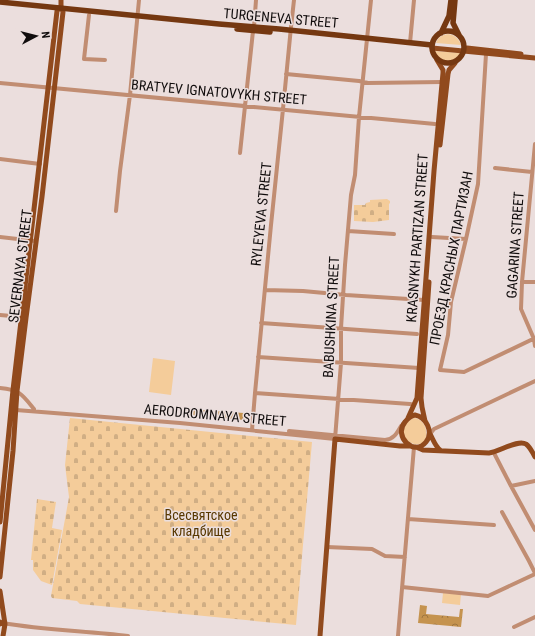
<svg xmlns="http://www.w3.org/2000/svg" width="535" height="636" font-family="'Roboto Condensed',sans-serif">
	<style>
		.green { fill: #f4cc9a }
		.forest { fill: url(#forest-crowns) }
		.cemetery { fill: url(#cemetery-stones) }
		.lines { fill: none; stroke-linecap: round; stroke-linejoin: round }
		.minor { stroke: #c18d72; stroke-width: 4 }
		.major { stroke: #914a1d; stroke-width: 5 }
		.highway { stroke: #753811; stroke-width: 5.5 }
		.labels { text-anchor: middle; stroke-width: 3; stroke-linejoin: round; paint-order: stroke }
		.street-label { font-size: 14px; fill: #110d0d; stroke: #ebdedd }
		.park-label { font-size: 14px; fill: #593800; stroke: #ebdedd }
	</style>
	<defs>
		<pattern id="forest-crowns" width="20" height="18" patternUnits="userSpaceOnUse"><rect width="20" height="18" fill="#c5934f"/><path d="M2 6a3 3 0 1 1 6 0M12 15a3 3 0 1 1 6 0" fill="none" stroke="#9f7640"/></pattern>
		<pattern id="cemetery-stones" width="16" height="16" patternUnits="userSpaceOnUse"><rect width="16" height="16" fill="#f4cc9a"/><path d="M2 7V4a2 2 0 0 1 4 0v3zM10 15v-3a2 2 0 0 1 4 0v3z" fill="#d0ae84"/></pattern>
	</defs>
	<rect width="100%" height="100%" fill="#ebdedd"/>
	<path class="green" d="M 448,34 C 455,35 459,39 461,45 L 436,43 C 438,37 442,35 448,34 Z
		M 435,51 L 460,53 C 454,64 440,63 435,51 Z
		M 153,358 L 175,361 L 171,395 L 149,392 Z
		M 414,418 C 429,419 432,447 414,444 C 411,443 408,441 406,439 C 401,430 405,422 414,418 Z
		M 443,593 L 461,594 L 460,605 L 442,603 Z"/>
	<path class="forest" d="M 184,408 L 212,411 L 211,417 L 184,414 Z
		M 214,411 L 244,413 L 244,420 L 214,417 Z
		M 420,605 L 427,606 L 426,614 L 459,617 L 460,609 L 463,609 L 461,627 L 418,623 Z"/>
	<path class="cemetery" d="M 387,199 L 390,201 L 390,203 L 389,204 L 389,220 L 373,222 L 354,221 L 354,205 L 365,205 L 366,203 L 370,202 L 370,200 Z
		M 70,418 L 312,442 L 296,625 L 80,604 L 77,601 L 52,598 L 51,596 L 69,497 L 65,465 Z
		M 37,499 L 56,502 L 52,528 L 62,530 L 52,585 L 41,581 L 33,570 L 33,560 L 31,560 Z"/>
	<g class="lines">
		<path class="minor" d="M 89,15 L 84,59 L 105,60
			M 254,27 L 256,0
			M 410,43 L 414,0
			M 486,54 L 478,184 L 466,239 L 451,302 L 448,335 L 440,370 L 464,372 L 535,338
			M 286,74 L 359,81 L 368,83 L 442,82
			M 0,83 L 435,124
			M 535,144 L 522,282 L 521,309 L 534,339 L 535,346
			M 240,153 L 253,31
			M 0,159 L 40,164
			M 495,168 L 532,172
			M 116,211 L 120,171 L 130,95 L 139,0
			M 348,231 L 394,234
			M 0,237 L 35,241
			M 432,237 L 466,239
			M 522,282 L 535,282
			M 265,290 L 303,291 L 346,295 L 424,300
			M 0,315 L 23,317
			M 261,323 L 417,334
			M 258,357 L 419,368
			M 0,388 C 20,390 22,394 34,409
			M 255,393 L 410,404 L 414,405
			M 16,410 L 180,423 L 335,439 L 341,363 L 341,328 L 345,265 L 351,195 L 355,175 L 359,117 L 371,0
			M 252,430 L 255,393 L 271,225 L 283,109 L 291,27 L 294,0
			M 289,431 L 385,440 C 394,439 397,433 401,426
			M 430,434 L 434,429 L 535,381
			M 494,453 L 511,486 L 535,530
			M 511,486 L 535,481
			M 502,512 L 529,561 L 535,573
			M 408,519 L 494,525
			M 327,547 L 372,549 L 385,556 L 405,557
			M 402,587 L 488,596 L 535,574
			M 2,623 C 44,630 86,631 128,636
			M 514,627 L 535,617
			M 398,636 L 414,447"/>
		<path class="major" d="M 432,48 L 535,58
			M 467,48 L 521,54
			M 440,145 L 448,74 L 449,70 L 455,63
			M 415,415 C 426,417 434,432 426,442 C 414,457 393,436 405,422 C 408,418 410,416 415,415 Z
			M 408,418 L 417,398 L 434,171 L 443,73 L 443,70 L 437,60
			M 425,421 L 422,407 L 421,398 L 429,282
			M 430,434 C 433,439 435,446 440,450
			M 416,447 L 423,450 L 489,453 C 499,452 518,439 526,444 C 530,447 533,453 535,457
			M 0,522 L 13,390 L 57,11 L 61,6
			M 0,577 L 13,451 L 17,391 L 26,318 L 42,197 L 63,12 L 61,6 L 61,0
			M 0,591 L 5,624 L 3,636
			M 0,622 L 0,624
			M 320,636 L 335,439 L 400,446 L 411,446"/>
		<path class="highway" d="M 455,0 L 453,23 L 459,35
			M 0,2 L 219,24 L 279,29 L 432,45
			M 237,29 L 270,32
			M432 47a16 16 0 1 1 32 0a16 16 0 1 1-32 0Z
			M 441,33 L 449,16 L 451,0"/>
	</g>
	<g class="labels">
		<g class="street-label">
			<text transform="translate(281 18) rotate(5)" y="5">TURGENEVA STREET</text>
			<text transform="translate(219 92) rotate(5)" y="5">BRATYEV IGNATOVYKH STREET</text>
			<text transform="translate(261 214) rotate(-84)" y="5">RYLEYEVA STREET</text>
			<text transform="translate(417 238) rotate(-86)" y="5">KRASNYKH PARTIZAN STREET</text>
			<text transform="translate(515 245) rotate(-86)" y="5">GAGARINA STREET</text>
			<text transform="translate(451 258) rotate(-79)" y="5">ПРОЕЗД КРАСНЫХ ПАРТИЗАН</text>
			<text transform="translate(20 266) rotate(-83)" y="5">SEVERNAYA STREET</text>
			<text transform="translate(331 317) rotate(-87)" y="5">BABUSHKINA STREET</text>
			<text transform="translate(215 415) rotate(5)" y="5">AERODROMNAYA STREET</text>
		</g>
		<g class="park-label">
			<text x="201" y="520">Всесвятское<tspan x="201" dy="16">кладбище</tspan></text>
		</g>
	</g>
	<g transform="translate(36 36) rotate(83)" stroke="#ebdedd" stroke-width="3" paint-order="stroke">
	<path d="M0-3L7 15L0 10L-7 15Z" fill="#110d0d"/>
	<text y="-6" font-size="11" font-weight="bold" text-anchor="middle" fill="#110d0d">N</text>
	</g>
</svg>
